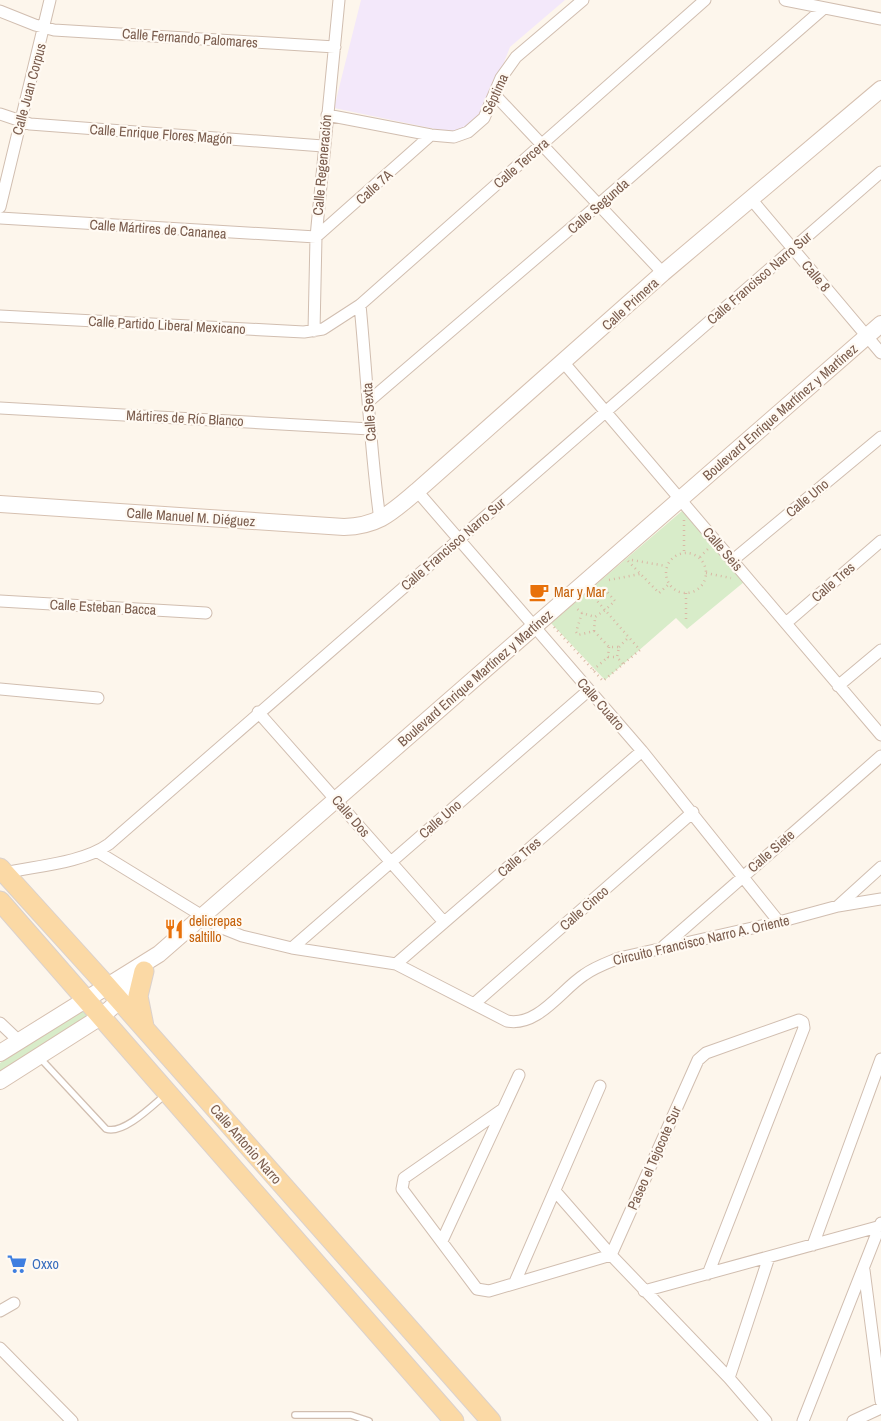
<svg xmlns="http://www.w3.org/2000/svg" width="881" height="1421" font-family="'Archivo Narrow',sans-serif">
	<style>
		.education { fill: #f3e8fa }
		.green { fill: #d8ecc9 }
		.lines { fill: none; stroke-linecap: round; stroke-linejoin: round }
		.lane-casing { stroke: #d1beb0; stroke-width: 8 }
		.street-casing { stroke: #d1beb0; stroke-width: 13 }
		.secondary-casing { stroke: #d6c0b0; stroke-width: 18 }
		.primary-casing { stroke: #dad1cd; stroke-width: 21 }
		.path { stroke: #d9b8a5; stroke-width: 2.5; stroke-dasharray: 1 4; stroke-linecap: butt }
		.lane { stroke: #fff; stroke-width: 5.5 }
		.street { stroke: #fff; stroke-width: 11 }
		.secondary { stroke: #fff; stroke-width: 16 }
		.primary { stroke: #fbd9a5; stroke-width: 19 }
		.labels { text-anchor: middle; stroke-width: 4.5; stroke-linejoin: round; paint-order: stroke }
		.street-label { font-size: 14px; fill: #7a5c4d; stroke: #fffaf3 }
		.food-label { font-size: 14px; fill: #c56008; stroke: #fffaf3; text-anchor: start }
		.shop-label { font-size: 14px; fill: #366cbe; stroke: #fffaf3; text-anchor: start }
	</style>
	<rect width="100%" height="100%" fill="#fdf6ec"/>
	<path class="education" d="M 361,0 L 565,0 L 510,47 L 485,111 L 459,134 L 334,108 Z"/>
	<path class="green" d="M 682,511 L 744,582 L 687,629 L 676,618 L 605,680 L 551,623 Z
		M 85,1009 L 87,1019 L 0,1074 L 0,1063 Z"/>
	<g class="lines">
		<defs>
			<path id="lane" d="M 40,1058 L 106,1129 C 123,1135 152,1106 165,1095
				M 295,1415 L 351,1415 L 369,1421"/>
			<path id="street" d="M 785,0 L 881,19
				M 0,11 L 35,25 L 54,30 L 335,47
				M 495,95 L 663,273
				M 0,114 L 30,124 L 323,146
				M 327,115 L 431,135 L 454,137 L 468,132 L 484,118 L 501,78 L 516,57 L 583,0
				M 751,199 L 881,353
				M 0,207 L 50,0
				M 0,218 L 316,237 L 431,135
				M 360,305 C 367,377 370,448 380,520
				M 0,316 L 304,332 L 323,329 L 360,305 L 705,0
				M 314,331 L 316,237 L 339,0
				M 564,363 L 881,735
				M 369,401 L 598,205 L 824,8
				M 0,408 L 370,429
				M 417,491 L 642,751 L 779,922
				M 733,560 L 881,437
				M 0,601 L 206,613
				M 786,623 L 881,541
				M 838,686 L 881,650
				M 0,689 L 98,698
				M 258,712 L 443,921
				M 98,852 L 222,928 L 242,936 L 292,948 L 396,964 L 507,1021 C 538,1027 561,990 584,975 C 595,967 607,963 619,958 L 779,922 L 838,906 L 881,899
				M 4,873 C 36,866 83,863 109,844 L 881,172
				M 838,906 L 881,867
				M 664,946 L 881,756
				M 292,948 L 589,690
				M 396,964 L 642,751
				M 475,1003 L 693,812
				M 0,1023 L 19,1041
				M 503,1109 L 404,1178 L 402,1189 L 477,1289 L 489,1291 L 611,1255 L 698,1060 L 706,1053 L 799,1020 L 803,1022 L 804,1028 L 708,1274
				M 555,1191 L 611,1255 L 729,1378 L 766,1421
				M 442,1241 L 519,1075
				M 813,1245 L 881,1059
				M 864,1270 L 881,1401
				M 515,1282 L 600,1086
				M 644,1291 L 881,1226
				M 0,1311 L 14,1303
				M 0,1348 L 72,1421
				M 729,1378 L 769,1257
				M 803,1421 L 881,1223
				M 853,1421 L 881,1408"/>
			<path id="secondary" d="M 0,504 L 344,527 C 379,526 392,512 417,491 L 663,273 L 881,89
				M 0,1053 L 159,954 L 881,324
				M 0,1081 L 102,1016 L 120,1000 L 144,971"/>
			<path id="primary" d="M 0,868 L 106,985 L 491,1421
				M 0,901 L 454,1421
				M 144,971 L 138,996 L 144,1026"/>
		</defs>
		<use href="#lane" class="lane-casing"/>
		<use href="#street" class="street-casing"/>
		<use href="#secondary" class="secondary-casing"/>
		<use href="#primary" class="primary-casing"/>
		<path class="path" d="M 684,520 L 684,552
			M666 573a20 20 0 1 1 40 0a20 20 0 1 1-40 0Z
			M 700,557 L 708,549
			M 632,560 L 666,566
			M 628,561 L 659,593 L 669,584
			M 706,573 L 731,578
			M 609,580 L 640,574
			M 686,593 L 686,623
			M 591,594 L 605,610 L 615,601 L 602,586
			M 582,613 L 576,632 L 578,635 L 594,631 L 595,618
			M 554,627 L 603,681 L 640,650 L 605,610 L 595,617 L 582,613 L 576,608
			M 594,631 L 609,647 L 619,647 L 617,657 L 623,664
			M 609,647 L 608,657 L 616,657
			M 619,647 L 629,637
			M 593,670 L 608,657"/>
		<use href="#lane" class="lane"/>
		<use href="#street" class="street"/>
		<use href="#secondary" class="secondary"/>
		<use href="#primary" class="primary"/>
	</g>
	<defs>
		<symbol id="cafe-bare" viewBox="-9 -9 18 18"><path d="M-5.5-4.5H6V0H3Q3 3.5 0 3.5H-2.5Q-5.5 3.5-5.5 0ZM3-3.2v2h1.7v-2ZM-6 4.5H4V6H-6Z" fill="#e8710a" stroke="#fffaf3" stroke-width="2.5" paint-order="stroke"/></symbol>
		<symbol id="restaurant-bare" viewBox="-9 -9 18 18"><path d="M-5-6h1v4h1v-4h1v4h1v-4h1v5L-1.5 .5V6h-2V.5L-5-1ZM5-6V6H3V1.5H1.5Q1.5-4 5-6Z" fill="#e8710a" stroke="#fffaf3" stroke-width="2.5" paint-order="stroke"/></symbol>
		<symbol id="supermarket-bare" viewBox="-9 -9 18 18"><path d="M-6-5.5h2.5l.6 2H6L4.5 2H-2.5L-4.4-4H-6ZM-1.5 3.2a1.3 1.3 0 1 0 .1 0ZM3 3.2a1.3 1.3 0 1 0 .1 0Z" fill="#3f7fe0" stroke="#fffaf3" stroke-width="2.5" paint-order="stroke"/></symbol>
	</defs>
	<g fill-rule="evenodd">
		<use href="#cafe-bare" x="525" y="578" width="28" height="28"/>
		<use href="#restaurant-bare" x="160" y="915" width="28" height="28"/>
		<use href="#supermarket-bare" x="3" y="1250" width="28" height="28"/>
	</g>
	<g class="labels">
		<g class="street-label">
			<text transform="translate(190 38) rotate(4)" y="5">Calle Fernando Palomares</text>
			<text transform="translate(29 89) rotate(-75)" y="5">Calle Juan Corpus</text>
			<text transform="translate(495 94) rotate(-65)" y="5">Séptima</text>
			<text transform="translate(161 134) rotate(4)" y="5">Calle Enrique Flores Magón</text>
			<text transform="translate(521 163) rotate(-41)" y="5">Calle Tercera</text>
			<text transform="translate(322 165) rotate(-85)" y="5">Calle Regeneración</text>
			<text transform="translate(374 187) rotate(-42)" y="5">Calle 7A</text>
			<text transform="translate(598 206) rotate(-41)" y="5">Calle Segunda</text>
			<text transform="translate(158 229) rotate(4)" y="5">Calle Mártires de Cananea</text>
			<text transform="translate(816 276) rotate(50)" y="5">Calle 8</text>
			<text transform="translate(759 278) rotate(-41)" y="5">Calle Francisco Narro Sur</text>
			<text transform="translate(630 304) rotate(-42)" y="5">Calle Primera</text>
			<text transform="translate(167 325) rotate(3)" y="5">Calle Partido Liberal Mexicano</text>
			<text transform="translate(369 412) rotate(-94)" y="5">Calle Sexta</text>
			<text transform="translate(780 412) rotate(-41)" y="5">Boulevard Enrique Martínez y Martínez</text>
			<text transform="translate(185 418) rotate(3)" y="5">Mártires de Río Blanco</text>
			<text transform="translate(807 498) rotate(-40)" y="5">Calle Uno</text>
			<text transform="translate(191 517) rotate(4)" y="5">Calle Manuel M. Diéguez</text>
			<text transform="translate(453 544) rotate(-41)" y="5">Calle Francisco Narro Sur</text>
			<text transform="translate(723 549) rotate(49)" y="5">Calle Seis</text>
			<text transform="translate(833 582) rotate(-41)" y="5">Calle Tres</text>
			<text transform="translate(103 607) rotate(3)" y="5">Calle Esteban Bacca</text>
			<text transform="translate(475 678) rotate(-41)" y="5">Boulevard Enrique Martínez y Martínez</text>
			<text transform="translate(601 704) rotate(49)" y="5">Calle Cuatro</text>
			<text transform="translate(351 816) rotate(49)" y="5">Calle Dos</text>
			<text transform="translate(440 819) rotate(-41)" y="5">Calle Uno</text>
			<text transform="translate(771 851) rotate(-41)" y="5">Calle Siete</text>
			<text transform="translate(519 857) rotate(-41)" y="5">Calle Tres</text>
			<text transform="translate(584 908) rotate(-41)" y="5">Calle Cinco</text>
			<text transform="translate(701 940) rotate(-13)" y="5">Circuito Francisco Narro A. Oriente</text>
			<text transform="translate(246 1144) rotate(49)" y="5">Calle Antonio Narro</text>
			<text transform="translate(654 1158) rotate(-66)" y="5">Paseo el Tejocote Sur</text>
		</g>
		<g class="food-label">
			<text x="554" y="597">Mar y Mar</text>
			<text x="189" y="926">delicrepas<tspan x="189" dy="16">saltillo</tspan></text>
		</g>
		<g class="shop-label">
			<text x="32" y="1269">Oxxo</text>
		</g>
	</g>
</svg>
